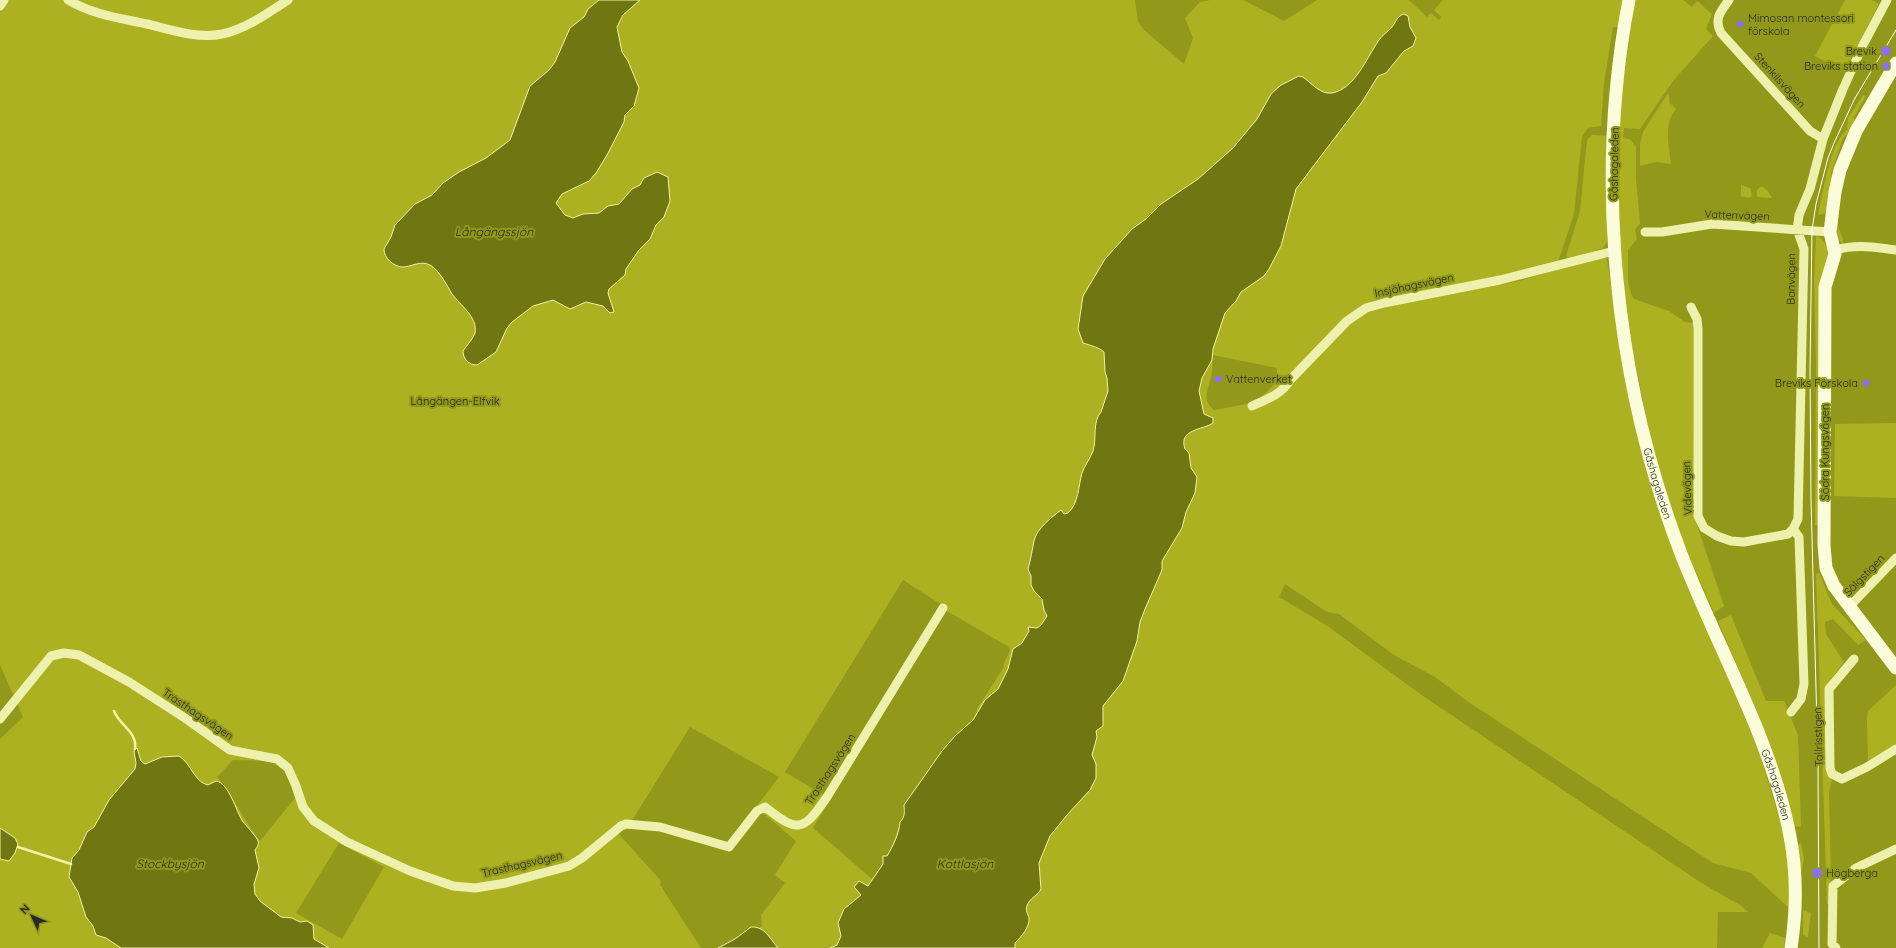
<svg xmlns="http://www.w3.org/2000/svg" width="1896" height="948" font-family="Quicksand,sans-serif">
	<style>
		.green { fill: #acb122; fill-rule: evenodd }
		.water { fill: #707611; stroke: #f1f3a1 }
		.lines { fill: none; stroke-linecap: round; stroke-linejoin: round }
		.stream { stroke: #f1f3a1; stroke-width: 2.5 }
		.street { stroke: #eef1ae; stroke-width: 9 }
		.secondary { stroke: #fafcdc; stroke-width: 13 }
		.tram { stroke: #fff; stroke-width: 1 }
		.poi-dot { fill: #8b6eff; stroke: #92981a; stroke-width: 1.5 }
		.labels { text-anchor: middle; stroke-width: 4; stroke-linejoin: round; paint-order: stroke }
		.poi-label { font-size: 11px; fill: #292929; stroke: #92981a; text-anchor: start }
		.street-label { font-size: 11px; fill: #292929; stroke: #92981a }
		.park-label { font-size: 11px; fill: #282825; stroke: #92981a }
		.water-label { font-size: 12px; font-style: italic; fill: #282822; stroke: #92981a }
	</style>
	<rect width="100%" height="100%" fill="#92981a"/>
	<path class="green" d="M 8,0 L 1135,0 L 1138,22 L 1144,30 L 1184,64 L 1193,38 L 1185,18 L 1200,2 L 1210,0 L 1243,0 L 1284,21 L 1317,0 L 1409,0 L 1427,17 L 1431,13 L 1439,20 L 1441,17 L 1434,10 L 1443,0 L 1624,0 L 1619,27 L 1613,27 L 1604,83 L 1601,126 L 1588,128 L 1582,136 L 1574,214 L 1557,265 L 1376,309 L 1519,281 L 1599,257 L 1605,258 L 1607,260 L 1628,396 L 1657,502 L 1687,587 L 1738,700 L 1760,755 L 1785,837 L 1789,864 L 1790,909 L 1751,873 L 1713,863 L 1467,701 L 1435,677 L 1394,655 L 1339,614 L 1327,612 L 1285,584 L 1279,597 L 1326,625 L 1423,696 L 1703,884 L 1740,905 L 1748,912 L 1718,912 L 1717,948 L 734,948 L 762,926 L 761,915 L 785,883 L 775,875 L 796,841 L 756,807 L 779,777 L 690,727 L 633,819 L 618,833 L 661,881 L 660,885 L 701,948 L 0,948 L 0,739 L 23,717 L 0,665 L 0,10 ZM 1213,355 L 1277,368 L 1277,381 C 1256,406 1245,404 1214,410 C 1200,399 1210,387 1212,372 C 1213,366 1212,361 1213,355 ZM 903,580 L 942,605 L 945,610 L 1009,647 L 1010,651 L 1004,663 L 1004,667 L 978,707 L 973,720 L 955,736 L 942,751 L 904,806 L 906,809 C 904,812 905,816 903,818 C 897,830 894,844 887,856 L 883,856 L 883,864 L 872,879 L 813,828 L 830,799 L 785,772 ZM 233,760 L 276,761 L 287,771 L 295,798 L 260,841 C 243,819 234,798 217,777 ZM 339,843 L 384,867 L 342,939 L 296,913 Z
		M 1635,0 L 1683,0 L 1692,7 L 1697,1 L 1712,14 L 1706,29 L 1713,36 L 1673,81 L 1640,129 L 1624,128 L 1623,137 L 1631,140 L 1636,147 L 1636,179 L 1640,223 L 1635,230 L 1637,239 L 1628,250 L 1628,281 L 1631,294 L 1634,299 L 1669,311 L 1685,322 L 1693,323 L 1694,516 L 1724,606 L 1714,613 L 1681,538 L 1655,461 L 1627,322 L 1617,207 L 1619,138 L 1622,91 Z
		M 1845,0 L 1872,0 L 1879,4 L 1844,72 L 1815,56 Z
		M 1668,93 L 1670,103 L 1676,109 C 1663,123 1669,147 1671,164 L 1656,162 L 1640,166 L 1640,144 L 1643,132 Z
		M 1863,95 L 1866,96 L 1854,117 L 1854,124 L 1849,133 L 1843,138 L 1831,173 L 1833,180 L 1828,213 L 1818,215 C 1822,196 1831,140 1847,130 L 1848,118 Z
		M 1592,135 L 1609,136 L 1607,242 L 1603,248 L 1569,260 L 1566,256 L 1580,211 L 1587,140 Z
		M 1741,185 L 1750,188 L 1752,196 L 1749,198 L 1741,196 Z
		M 1761,186 L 1767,190 L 1772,198 L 1757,197 L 1757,190 Z
		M 1836,220 L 1843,240 L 1843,244 L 1839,240 Z
		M 1816,236 C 1826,239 1828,249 1829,259 L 1820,525 L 1815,525 L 1816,363 L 1814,280 Z
		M 1896,423 L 1896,498 L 1834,496 L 1835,424 Z
		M 1819,573 L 1832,604 L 1866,640 L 1858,645 L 1833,619 L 1825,622 L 1826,634 L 1844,662 L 1826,686 L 1829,776 L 1832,780 L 1829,793 L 1831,874 L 1830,904 L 1827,904 L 1816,574 Z
		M 1731,615 L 1766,701 L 1784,701 L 1798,735 L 1801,827 L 1793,826 L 1772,750 L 1753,702 L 1718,621 Z
		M 1896,685 L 1896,745 L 1868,761 L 1867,719 L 1868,711 Z
		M 1801,843 L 1804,858 L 1801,875 L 1797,845 Z
		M 1803,910 L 1811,913 L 1808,937 L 1803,935 Z
		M 1770,933 L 1785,938 L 1784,948 L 1762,948 Z"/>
	<path class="water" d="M 599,0 L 640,0 L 623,15 L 617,27 L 622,52 L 628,61 L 639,88 L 634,106 L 625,115 L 624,122 L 607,155 L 596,173 L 589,181 L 562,194 L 556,203 L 565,215 L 573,218 L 583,214 L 599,213 L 608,206 L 619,204 L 632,189 L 640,185 L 644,178 L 657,172 L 668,177 L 670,201 L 664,217 L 656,225 L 650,239 L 639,250 L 626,269 L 625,275 L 609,289 L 608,293 L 614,312 L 610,313 L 603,306 L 586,302 L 570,309 L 553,300 L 533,306 L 512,322 L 507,328 L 496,352 L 477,365 C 469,365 463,359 463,351 C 467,345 473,339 475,333 C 478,317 460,305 452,294 C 446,284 440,271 430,265 C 420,260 412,267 402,267 C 393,266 384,258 384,249 L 391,237 L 395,225 L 415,204 L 432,195 L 443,183 L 459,172 L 486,158 L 510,140 L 530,86 L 549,70 L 555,62 L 570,28 L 584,17 L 588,9 Z
		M 1404,14 L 1408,16 L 1410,27 L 1416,38 L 1413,46 L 1404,51 L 1386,73 L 1378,76 L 1362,102 L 1296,189 L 1281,246 L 1269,269 L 1264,276 L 1241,292 L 1236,301 L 1225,313 L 1213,349 L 1212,360 L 1202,378 L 1199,391 L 1204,414 L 1213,418 L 1213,423 C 1203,430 1178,429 1185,449 L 1189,453 L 1191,468 L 1197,477 L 1195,493 L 1186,512 L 1182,528 L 1162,561 L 1162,570 L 1145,609 L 1140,622 L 1137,641 L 1123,681 L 1103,706 L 1103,726 L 1096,731 L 1097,737 L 1092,755 L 1096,764 L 1096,778 L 1090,790 L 1067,815 L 1050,836 L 1039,863 L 1041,889 C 1038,896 1029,898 1027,906 C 1025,910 1028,914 1029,918 C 1030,927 1021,937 1015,943 L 1015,948 L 830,948 L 837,945 L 841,936 L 838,923 L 844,909 L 861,895 L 854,887 L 859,881 L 868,886 L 883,864 L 883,856 L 887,856 C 893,846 899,834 900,822 C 906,816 904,811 904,805 L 942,751 L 955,736 L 973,720 L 985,700 L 998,689 L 1008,669 L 1013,649 L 1022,643 L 1029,631 L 1028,627 L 1037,628 L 1041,625 L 1047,616 L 1044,610 L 1042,599 L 1034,591 L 1031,585 L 1031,576 L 1028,569 C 1031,559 1032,550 1034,541 C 1037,528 1051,518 1061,510 L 1064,514 L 1068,513 C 1079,503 1078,487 1082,473 C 1085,465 1090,459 1093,451 C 1097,439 1092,422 1101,412 L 1108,391 L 1107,378 L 1105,372 L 1104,352 C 1100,348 1090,345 1083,343 L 1078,329 L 1083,296 L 1105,259 L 1132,229 L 1146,219 L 1161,204 L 1198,179 L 1233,148 L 1257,119 L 1271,94 L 1281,85 L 1299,76 L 1303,77 C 1311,83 1321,95 1332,93 C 1355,89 1367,57 1379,40 C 1382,35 1388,32 1392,27 C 1396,22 1397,16 1404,14 Z
		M 137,748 L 141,761 L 145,764 L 162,757 L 179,756 C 191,763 194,782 208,785 L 216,781 C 229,783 236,811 243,822 C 246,825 258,839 258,841 C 259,845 257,847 255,850 L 259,868 L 254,884 L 255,894 L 260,901 L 281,917 L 292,918 L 300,922 L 307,921 L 313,925 L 314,939 L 329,948 L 121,948 L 106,938 L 96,935 L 93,926 L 86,917 L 78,892 L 69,877 L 72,858 L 79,850 L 87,832 L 94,827 L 109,800 L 135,769 L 136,763 L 134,751 Z
		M 0,828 L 15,838 L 18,844 L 15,853 L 9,861 L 0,859 Z
		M 751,927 C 765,926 770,939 778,948 L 718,948 L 735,939 Z"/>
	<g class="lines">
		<path class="stream" d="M 114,711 C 119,725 138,732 135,749
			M 18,847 L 71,864"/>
		<path class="street" d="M 68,0 C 93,15 120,18 147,24 C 172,30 197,39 222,34 C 246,29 268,13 288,0
			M 1729,0 C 1720,12 1714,19 1721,33 L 1810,131 L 1823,139
			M 0,6 L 4,0
			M 1645,232 L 1662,232 L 1712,224 L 1830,232
			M 1834,250 C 1859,244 1871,247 1896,250
			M 1691,307 L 1697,319 L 1698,329 L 1698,516 L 1704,528 L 1717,536 L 1731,541 L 1744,542 L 1788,534 L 1793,529 L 1798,519 L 1804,249 L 1797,229 L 1798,223 L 1799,215 L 1810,189 L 1823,139 L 1843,89 L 1863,45 L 1887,0
			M 1252,406 C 1268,399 1282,394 1291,379 L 1347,321 L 1366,308 L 1384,303 L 1500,280 L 1614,251
			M 1849,607 L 1896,558
			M 1854,659 L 1829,689 L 1830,768 L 1832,774 L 1842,779 L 1867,767 L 1896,749
			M 1791,712 L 1801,699 L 1804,684 L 1799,537 L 1793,529
			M 0,719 L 51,656 L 64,653 L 79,655 L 129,682 L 185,718 L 230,750 L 277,759 L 288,768 L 296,786 L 303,807 L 314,821 L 347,842 L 410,871 L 453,886 L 475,888 L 506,883 L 569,866 L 582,858 L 621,826 L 626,824 L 660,827 L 729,847 L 757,811 L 765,807 C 798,833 803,832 827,797 L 943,608
			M 1836,948 L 1832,944 L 1833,886 L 1856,868 L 1896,849"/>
		<g class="secondary">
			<path id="s1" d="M 1629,0 C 1594,181 1615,380 1680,551 C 1715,643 1769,734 1789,831 C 1797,869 1797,909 1791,948"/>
			<path d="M 1896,63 L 1856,131 L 1840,170 L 1835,192 L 1830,232 L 1835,254 L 1825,287 L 1824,545 L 1826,568 L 1834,586 L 1896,668"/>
		</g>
		<path class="tram" d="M 1819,948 L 1818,764 L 1811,500 L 1810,370 L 1812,230 L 1816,204 L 1828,158 L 1834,143 L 1855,98 L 1896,30"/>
	</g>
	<g class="poi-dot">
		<circle cx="1740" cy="24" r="4"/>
		<rect x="1881" y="46" width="10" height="10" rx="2"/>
		<rect x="1882" y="62" width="8" height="8" rx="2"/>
		<circle cx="1218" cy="379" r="4"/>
		<circle cx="1866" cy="383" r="4"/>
		<rect x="1812" y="868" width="10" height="10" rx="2"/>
	</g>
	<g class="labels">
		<g class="poi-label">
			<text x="1748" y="22">Mimosan montessori<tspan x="1748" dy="13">förskola</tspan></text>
			<text x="1877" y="55" text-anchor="end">Brevik</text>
			<text x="1878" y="70" text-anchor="end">Breviks station</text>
			<text x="1226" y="383">Vattenverket</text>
			<text x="1858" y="387" text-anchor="end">Breviks Förskola</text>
			<text x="1826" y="877">Högberga</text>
		</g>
		<g class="street-label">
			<text transform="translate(1780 80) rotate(48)" y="4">Stenkilsvägen</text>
			<text transform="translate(1614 164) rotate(-89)" y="4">Gåshagaleden</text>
			<text transform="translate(1737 215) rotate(2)" y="4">Vattenvägen</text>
			<text transform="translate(1791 279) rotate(-89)" y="4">Banvägen</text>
			<text transform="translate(1414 285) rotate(-12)" y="4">Insjöhagsvägen</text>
			<text transform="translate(1825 452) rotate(-90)" y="4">Södra Kungsvägen</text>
			<text dy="4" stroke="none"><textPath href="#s1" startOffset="489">Gåshagaleden</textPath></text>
			<text transform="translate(1687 488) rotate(-92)" y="4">Videvägen</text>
			<text transform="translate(1864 575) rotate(-46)" y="4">Sälgstigen</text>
			<text transform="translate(198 714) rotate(34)" y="4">Trasthagsvägen</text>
			<text transform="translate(1818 737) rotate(-92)" y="4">Tallrisstigen</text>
			<text transform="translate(830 769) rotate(-57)" y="4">Trasthagsvägen</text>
			<text dy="4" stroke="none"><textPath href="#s1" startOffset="813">Gåshagaleden</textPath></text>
			<text transform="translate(522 864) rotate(-13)" y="4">Trasthagsvägen</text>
		</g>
		<g class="park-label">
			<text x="455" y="405">Långängen-Elfvik</text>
		</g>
		<g class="water-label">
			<text x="494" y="236">Långängssjön</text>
			<text x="170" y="868">Stockbysjön</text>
			<text x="965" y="868">Kottlasjön</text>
		</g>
	</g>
	<g transform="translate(32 916) rotate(314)" stroke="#92981a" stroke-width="3" paint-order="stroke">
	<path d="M0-3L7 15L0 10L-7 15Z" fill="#292929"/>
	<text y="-6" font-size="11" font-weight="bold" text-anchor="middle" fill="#292929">N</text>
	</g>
</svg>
